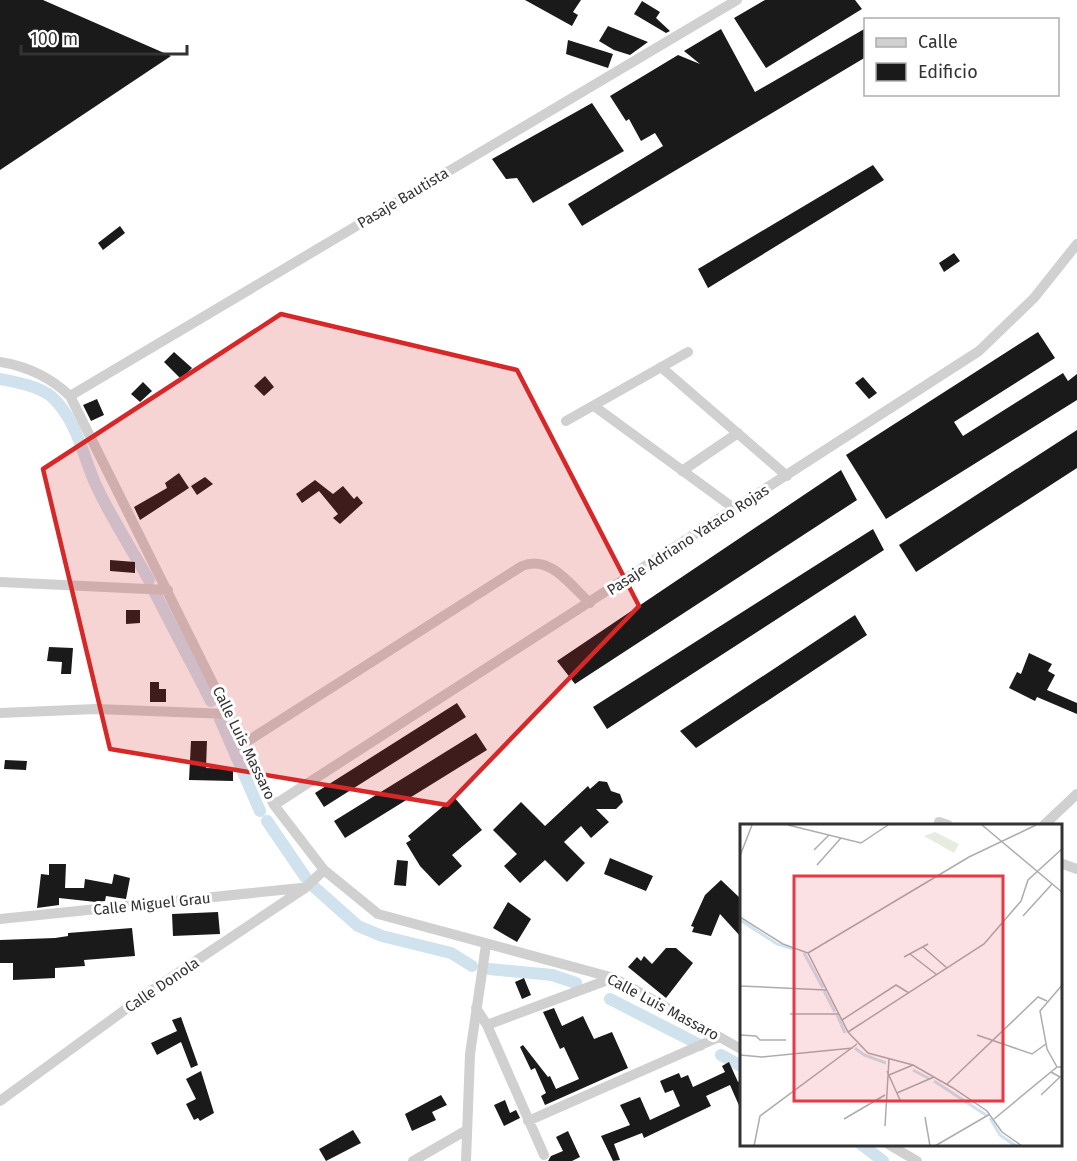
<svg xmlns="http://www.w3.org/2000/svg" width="1077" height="1161" font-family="'Fira Sans',sans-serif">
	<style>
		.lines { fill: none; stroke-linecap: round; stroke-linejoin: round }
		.canal { stroke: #cfe2ee; stroke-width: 12 }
		.building { fill: #1a1a1a }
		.street { stroke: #d0d0d0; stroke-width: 10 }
		.marked { fill: #d62828; fill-opacity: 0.2; stroke: #d62828; stroke-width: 4.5; stroke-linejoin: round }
		.labels { text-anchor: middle; stroke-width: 6; stroke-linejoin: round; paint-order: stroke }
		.street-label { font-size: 15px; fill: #333; stroke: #fff }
		.inset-river { fill: none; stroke: #cfe2ee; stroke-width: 3 }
		.inset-road { fill: none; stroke: #adadad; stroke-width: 1.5 }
		.view { fill: #e63946; fill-opacity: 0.15; stroke: #e63946; stroke-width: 3 }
		.inset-edge { fill: none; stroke: #333; stroke-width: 3 }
	</style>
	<rect width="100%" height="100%" fill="#fff"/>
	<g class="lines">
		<path class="canal" d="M 0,379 C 16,382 39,386 52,397 C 76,419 83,455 95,483 C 110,516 131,548 149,580
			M 155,593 L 211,701
			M 220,719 L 260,811
			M 267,821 L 306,878
			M 313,886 L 358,926 L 382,936 L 451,953 L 472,966
			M 489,969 L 552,975 L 576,983
			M 610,999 L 700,1045
			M 721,1055 L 741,1066
			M 861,1144 L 883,1161"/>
	</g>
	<path class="building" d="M 0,0 L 43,0 L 171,56 L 0,170 Z
		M 525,0 L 581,0 L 573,12 L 578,15 L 572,26 Z
		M 765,0 L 855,0 L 862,9 L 766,68 L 734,18 Z
		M 642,1 L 660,12 L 656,18 L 670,31 L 666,33 L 634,14 Z
		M 608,26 L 648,42 L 630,55 L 614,50 L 599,41 Z
		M 866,28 L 866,57 L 582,226 L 568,204 L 663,146 L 655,133 L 641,141 L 629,119 L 626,121 L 610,96 L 678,55 L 700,64 L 684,51 L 721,29 L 755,92 Z
		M 568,40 L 613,54 L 608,68 L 566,54 Z
		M 592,103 L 624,151 L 533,203 L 517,178 L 506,179 L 492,159 Z
		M 873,165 L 884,180 L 708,288 L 698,269 Z
		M 120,226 L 125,233 L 103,250 L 98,243 Z
		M 954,253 L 960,261 L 944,272 L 939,263 Z
		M 1038,332 L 1055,358 L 954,422 L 963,436 L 1063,373 L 1068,381 L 1077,374 L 1077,400 L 886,519 L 846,455 Z
		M 174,352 L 192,368 L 181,379 L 164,362 Z
		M 265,376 L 274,387 L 264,396 L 254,386 Z
		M 863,377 L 877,393 L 869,399 L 855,383 Z
		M 143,382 L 152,391 L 140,402 L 131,394 Z
		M 97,399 L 104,415 L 91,421 L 83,405 Z
		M 1077,430 L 1077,468 L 916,572 L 899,545 Z
		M 841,470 L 857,500 L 575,684 L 557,661 Z
		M 179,473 L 189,488 L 140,520 L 134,507 L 167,488 L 165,483 Z
		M 205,477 L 213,484 L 197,495 L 191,486 Z
		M 315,480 L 333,494 L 343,486 L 354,499 L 357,496 L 363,503 L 340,524 L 333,518 L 338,514 L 319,491 L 302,503 L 296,494 Z
		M 873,529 L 884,550 L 607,729 L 593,707 Z
		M 110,560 L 135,562 L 135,573 L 110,571 Z
		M 126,610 L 140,610 L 140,623 L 126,624 Z
		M 855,615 L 867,635 L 696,748 L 680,731 Z
		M 49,647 L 73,648 L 71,674 L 61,674 L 62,662 L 47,661 Z
		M 1029,653 L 1052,664 L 1048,671 L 1055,675 L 1047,690 L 1077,703 L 1077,714 L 1037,697 L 1035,701 L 1009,688 L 1017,672 L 1021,674 Z
		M 150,682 L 159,682 L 159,689 L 166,689 L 166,702 L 150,702 Z
		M 457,703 L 466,717 L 324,807 L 315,793 Z
		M 476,733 L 487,750 L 345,838 L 334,821 Z
		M 191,741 L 207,741 L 206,768 L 233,769 L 233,781 L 189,780 Z
		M 5,760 L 27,761 L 26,770 L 4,769 Z
		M 599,781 L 607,782 L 611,791 L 620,794 L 623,802 L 616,809 L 596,809 L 609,822 L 591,838 L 581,826 L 564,842 L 585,863 L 567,882 L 545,860 L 520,883 L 504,866 L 517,854 L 493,830 L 521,802 L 545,826 L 588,786 L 590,789 Z
		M 454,797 L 482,830 L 452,855 L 462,866 L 439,886 L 420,866 L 406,843 L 411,840 L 408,836 Z
		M 610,858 L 653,876 L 646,891 L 604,874 Z
		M 397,860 L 408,861 L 406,886 L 394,885 Z
		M 49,864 L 66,864 L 65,888 L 84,888 L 85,879 L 112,884 L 114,874 L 130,878 L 126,899 L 106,896 L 105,901 L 96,902 L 59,898 L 59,905 L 37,908 L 41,874 L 49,875 Z
		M 721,880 L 741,899 L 741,937 L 720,914 L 711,936 L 692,932 L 694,927 L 691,926 L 705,895 Z
		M 508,902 L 531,919 L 517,942 L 493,928 Z
		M 218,912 L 220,934 L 173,936 L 172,914 Z
		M 132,928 L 135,956 L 84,960 L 85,966 L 55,968 L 55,978 L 13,980 L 13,963 L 0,963 L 0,940 L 55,938 L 68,936 L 68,933 Z
		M 666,948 L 676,948 L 693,963 L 666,998 L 628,967 L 637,957 L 641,961 L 644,956 L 652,964 Z
		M 524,978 L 531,995 L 522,999 L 515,982 Z
		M 554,1008 L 562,1026 L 583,1016 L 594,1039 L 612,1032 L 628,1068 L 545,1105 L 541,1096 L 546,1093 L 535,1068 L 531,1070 L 520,1047 L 523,1045 L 548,1077 L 550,1076 L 556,1089 L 579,1079 L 564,1047 L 560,1049 L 543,1012 Z
		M 181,1017 L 198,1065 L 191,1068 L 181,1042 L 157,1055 L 151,1043 L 177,1031 L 172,1020 Z
		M 729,1062 L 738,1082 L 741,1080 L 741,1110 L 730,1085 L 706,1096 L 711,1106 L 644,1138 L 642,1133 L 614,1144 L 620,1160 L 613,1161 L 601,1136 L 630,1125 L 620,1105 L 640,1097 L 650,1120 L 680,1106 L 673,1090 L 665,1093 L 660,1081 L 679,1073 L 681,1078 L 688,1075 L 693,1087 L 725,1072 L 722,1066 Z
		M 201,1071 L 214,1113 L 200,1121 L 198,1118 L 194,1120 L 186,1104 L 196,1099 L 186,1079 Z
		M 441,1095 L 447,1105 L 432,1112 L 436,1120 L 412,1131 L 405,1114 Z
		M 505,1100 L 510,1113 L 516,1110 L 520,1118 L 504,1126 L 494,1105 Z
		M 353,1130 L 361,1143 L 326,1161 L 319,1149 Z
		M 568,1131 L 580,1157 L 572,1161 L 548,1161 L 551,1156 L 563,1151 L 556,1137 Z"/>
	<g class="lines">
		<path class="street" d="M 0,362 C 26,366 51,378 70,396 L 263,784 L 274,805 L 324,870 L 378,914 L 614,978 L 741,1049
			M 661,367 L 787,476
			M 70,396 L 737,0
			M 594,406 L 735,509
			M 566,421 L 688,352
			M 682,471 L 738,433
			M 0,582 L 168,590
			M 0,713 L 96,709 L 229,714
			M 243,744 L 522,566 C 550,554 571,586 590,603
			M 274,805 L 979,351 L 1034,298 L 1077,244
			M 939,822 L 948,825
			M 1044,825 L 1077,794
			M 1060,863 L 1077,869
			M 0,919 L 301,888
			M 476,1008 L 487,1025 L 544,1155
			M 487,1025 L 613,978
			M 0,1101 L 148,993 L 305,888 L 324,870
			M 528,1121 L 719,1037
			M 888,1144 L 917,1161
			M 413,1161 L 465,1131
			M 466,1161 L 470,1054 L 486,945"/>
	</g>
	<path class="marked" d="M 281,314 L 517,370 L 639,606 L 447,805 L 110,749 L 43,469 Z"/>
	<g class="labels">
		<g class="street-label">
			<text transform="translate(403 198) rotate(-31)" y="5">Pasaje Bautista</text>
			<text transform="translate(688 540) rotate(-33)" y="5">Pasaje Adriano Yataco Rojas</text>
			<text transform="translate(244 743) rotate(64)" y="5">Calle Luis Massaro</text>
			<text transform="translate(152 904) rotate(-6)" y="5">Calle Miguel Grau</text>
			<text transform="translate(162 985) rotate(-34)" y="5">Calle Donola</text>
			<text transform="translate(663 1007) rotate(28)" y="5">Calle Luis Massaro</text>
		</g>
	</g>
	<g transform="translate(740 824)">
		<rect width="322" height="322" fill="#fff"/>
		<path d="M 195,8 L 219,20 L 214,29 L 184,12 Z" fill="#e6ecdf"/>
		<path class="inset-river" d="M 0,96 L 37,120 L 53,125M 64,129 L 83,164M 84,167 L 95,188M 97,191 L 105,209M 115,224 L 124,231 L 146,239M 173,246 L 190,255M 194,257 L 246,291M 250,294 L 260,311 L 276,322"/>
		<path class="inset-road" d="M 48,1 L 121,19 L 148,1M 242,1 L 323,69M 74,26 L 89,11M 0,32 L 12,1M 77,41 L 101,14M 283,92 L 312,60M 0,93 L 43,120 L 68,129 L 108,208 L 128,229 L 173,241 L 213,264 L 247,287 L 262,308 L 282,322M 183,123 L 207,144M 68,129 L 229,33 L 296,1M 170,130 L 197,151M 164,133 L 188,120M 0,162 L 86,166M 50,190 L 99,190M 102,196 L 156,161 L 169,169M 108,208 L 244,120 L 281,77 L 288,56 L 323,24M 0,211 L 16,212 L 20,216 L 46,216M 237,211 L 292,230 L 306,220M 0,231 L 22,233 L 113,224M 317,243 L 307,225 L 300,187 L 323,160M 147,247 L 160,276M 149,251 L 173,241M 207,260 L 298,173 L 307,177M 157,269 L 194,253M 301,271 L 320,253 L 311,248M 185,293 L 190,322M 104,295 L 145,271M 254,295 L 317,243 L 323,243M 145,302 L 149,235M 14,322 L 20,292 L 117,220M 195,322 L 250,290"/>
		<path class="view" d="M 54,52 L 263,52 L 263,277 L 54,277 Z"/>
		<rect width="322" height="322" class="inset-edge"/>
	</g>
	<rect x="864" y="18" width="195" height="78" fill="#ffffff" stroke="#adadad" stroke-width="1.5"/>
	<rect x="876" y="38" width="30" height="9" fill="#d0d0d0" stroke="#adadad" stroke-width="1.5"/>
	<text x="918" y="48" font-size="18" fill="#333333">Calle</text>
	<rect x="876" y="63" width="30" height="18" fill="#1a1a1a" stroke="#adadad" stroke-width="1.5"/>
	<text x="918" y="78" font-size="18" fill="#333333">Edificio</text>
	<path d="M21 45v9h166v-9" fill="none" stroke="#333333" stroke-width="3"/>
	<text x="30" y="45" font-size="18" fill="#333333" stroke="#ffffff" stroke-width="4.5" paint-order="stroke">100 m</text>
</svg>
